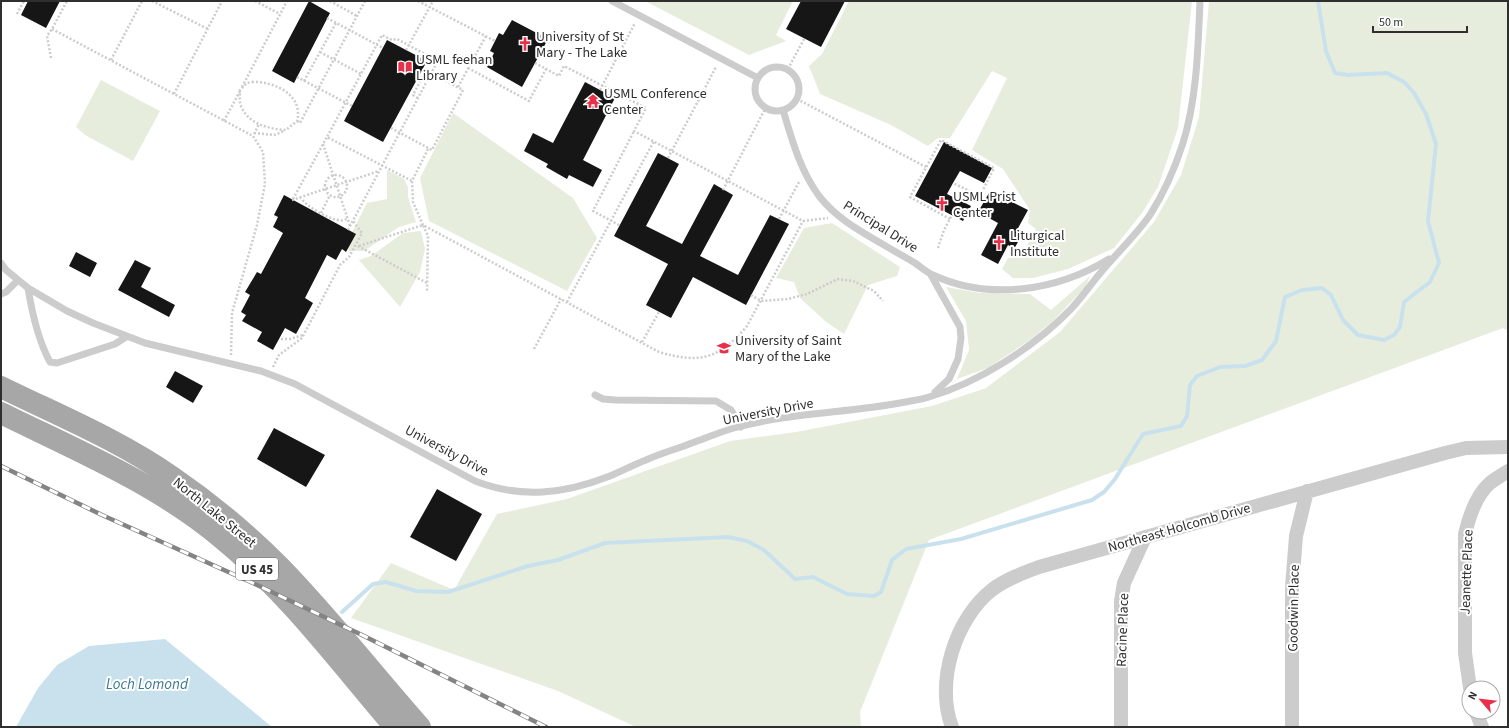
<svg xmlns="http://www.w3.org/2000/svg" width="1509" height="728" font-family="'Source Sans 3',sans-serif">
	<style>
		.green { fill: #e6eddd }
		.water { fill: #c9e1ed }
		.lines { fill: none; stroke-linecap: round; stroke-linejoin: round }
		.stream { stroke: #c9e1ed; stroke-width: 4 }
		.building { fill: #161616 }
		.path { stroke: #ccc; stroke-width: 2.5; stroke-dasharray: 2 2; stroke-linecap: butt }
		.lane { stroke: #ccc; stroke-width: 7 }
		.street { stroke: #ccc; stroke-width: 14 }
		.primary { stroke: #a7a7a7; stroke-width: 22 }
		.rail-casing { stroke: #848484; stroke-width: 4.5 }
		.rail { stroke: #fff; stroke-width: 3; stroke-dasharray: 9; stroke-linecap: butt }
		.labels { text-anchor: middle; stroke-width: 4; stroke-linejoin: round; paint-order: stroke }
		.shield { fill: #fff; stroke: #6d6d6d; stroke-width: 1 }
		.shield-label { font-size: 13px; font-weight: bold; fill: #2f2f2f }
		.poi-label { font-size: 14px; fill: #2f2f2f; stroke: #fff; text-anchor: start }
		.street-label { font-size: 14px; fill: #2f2f2f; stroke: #fff }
		.water-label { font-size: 15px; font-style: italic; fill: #3c7793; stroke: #fff }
	</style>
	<rect width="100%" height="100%" fill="#fff"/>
	<path class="green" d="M 645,1 L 793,1 L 776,35 L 786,41 L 749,55 Z
		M 849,1 L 1192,1 L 1178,128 L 1158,187 L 1142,213 L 1114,248 L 1068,269 L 1033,278 L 1013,278 L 1002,269 L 1008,258 L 1023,253 L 1036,229 L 1028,223 L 1030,210 L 1003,169 L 972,150 L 1007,78 L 992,71 L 950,138 L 938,138 L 928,146 L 891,125 L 820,94 L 809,66 L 822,54 Z
		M 1209,1 L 1508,1 L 1508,331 L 1503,328 L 929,540 L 860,712 L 861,727 L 636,727 L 558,691 L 351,618 L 391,563 L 454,590 L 497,514 L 567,499 L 730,441 L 796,432 L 932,406 L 986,388 L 1060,332 L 1154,222 L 1181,175 L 1199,117 Z
		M 101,80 L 160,111 L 133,161 L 85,135 L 76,127 Z
		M 453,113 L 573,198 L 597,238 L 567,291 L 429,221 L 420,178 Z
		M 387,170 L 404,179 L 408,187 L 408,197 L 416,222 L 399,227 L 364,251 L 349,251 L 347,242 L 367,203 L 387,199 Z
		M 832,223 L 900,267 L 897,276 L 868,285 L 844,334 L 825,321 L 800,298 L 794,282 L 776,278 L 804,228 Z
		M 421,231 L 425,249 L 420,272 L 400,307 L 359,260 L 371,256 L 403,233 Z
		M 1090,276 L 1086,286 L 1054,320 L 1030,340 L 988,368 L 957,379 L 969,350 L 966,321 L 946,287 L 980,293 L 1030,294 L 1051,310 Z"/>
	<path class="water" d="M 165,639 L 272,727 L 16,727 L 38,688 L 57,665 L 89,646 Z"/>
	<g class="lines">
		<path class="stream" d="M 342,612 L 373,584 L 386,582 L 416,591 L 448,592 L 528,566 L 558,560 L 605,543 L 728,537 L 747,541 L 764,550 L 795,579 L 813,577 L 847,594 L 874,596 L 881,592 L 892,560 L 906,549 L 961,539 L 1092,500 L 1104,492 L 1115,479 L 1143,434 L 1181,426 L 1187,416 L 1190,385 L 1197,376 L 1220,367 L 1245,366 L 1262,360 L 1276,341 L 1285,297 L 1302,290 L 1322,288 L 1331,295 L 1343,320 L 1358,335 L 1384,340 L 1394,335 L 1400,327 L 1404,302 L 1430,282 L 1439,263 L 1428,221 L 1436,144 L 1426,114 L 1414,93 L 1404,82 L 1387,73 L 1348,75 L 1335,73 L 1326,51 L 1318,1"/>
	</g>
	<path class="building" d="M 28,1 L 60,1 L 46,28 L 21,15 Z
		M 309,1 L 330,13 L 294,83 L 272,71 Z
		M 801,1 L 845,1 L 821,47 L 786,29 Z
		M 512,20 L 548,39 L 522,87 L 487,67 L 494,53 L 490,51 L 499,33 L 503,35 Z
		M 387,40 L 427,61 L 383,142 L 344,121 Z
		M 585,82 L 615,98 L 583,160 L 602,170 L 593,187 L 569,175 L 567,179 L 546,167 L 548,164 L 524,151 L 533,133 L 553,143 Z
		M 944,142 L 992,168 L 984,183 L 960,171 L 953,183 L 947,194 L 971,206 L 963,221 L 915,196 Z
		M 658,153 L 679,164 L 646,226 L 682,244 L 714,184 L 733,195 L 700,256 L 738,275 L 770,215 L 789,224 L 746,305 L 693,277 L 671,318 L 646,305 L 668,264 L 614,236 Z
		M 989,193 L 1008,204 L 1010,201 L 1028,210 L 1017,230 L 1023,233 L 1014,249 L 1008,245 L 998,264 L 981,255 L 998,223 L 978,212 Z
		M 284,195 L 356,234 L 346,252 L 342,249 L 336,260 L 327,255 L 305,298 L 313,303 L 296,334 L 285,328 L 273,350 L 257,341 L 262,332 L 242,321 L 246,315 L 241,312 L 250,295 L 245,292 L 257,272 L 261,274 L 283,233 L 273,227 L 278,217 L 274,215 Z
		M 76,252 L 97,263 L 90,277 L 69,266 Z
		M 135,260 L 151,268 L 141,287 L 175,305 L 169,317 L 118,290 Z
		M 175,371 L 203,386 L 193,403 L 166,387 Z
		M 274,428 L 325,455 L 306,487 L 257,459 Z
		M 437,489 L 482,514 L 456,561 L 410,537 Z"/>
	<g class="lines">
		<path class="path" d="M 152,1 L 208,29
			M 255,1 L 280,14
			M 330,1 L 357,16
			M 418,1 L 495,41
			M 17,14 L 24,1
			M 327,18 L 383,48
			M 52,29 L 253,136 L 263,152 L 265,184 L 257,225 L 232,313 L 231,355
			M 406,50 L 433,1
			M 320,52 L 361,74
			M 51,58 L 47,36 L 52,29 L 67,1
			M 111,60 L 142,1
			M 535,63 L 559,76 L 564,66 L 646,108 L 634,131 L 803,221 L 828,218
			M 468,68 L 529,101 L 546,69
			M 788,69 L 804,39
			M 297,77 L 352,106
			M 304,81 L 336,23
			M 252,82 C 274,81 304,95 297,121 L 286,130 C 269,129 248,124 241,106 C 239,100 240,95 240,90 L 247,83 Z
			M 242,87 L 287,1
			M 458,87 L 486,36
			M 600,90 L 635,23
			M 174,94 L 222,1
			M 418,98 L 413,95 L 426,70
			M 797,99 L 926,167
			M 224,121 L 240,91
			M 297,121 L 300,123 L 365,1
			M 391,128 L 432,150 L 463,90 L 423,69
			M 254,133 L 274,135 L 284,131
			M 254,134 L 259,124
			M 323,144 L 350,226
			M 428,149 L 412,181 L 413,202 L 423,225 L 659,352 C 700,364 719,359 747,326 L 803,221
			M 668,158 L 716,67
			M325 186a11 11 0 1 1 22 0a11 11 0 1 1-22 0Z
			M 723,190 L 766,107
			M 300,197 C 307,207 326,218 338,220 C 341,221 344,220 347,219
			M 293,199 L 327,137
			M 292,200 L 379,171
			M 321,213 L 330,195
			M 779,219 L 799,182
			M 950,219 L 910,197 L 941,140 L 994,168 L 980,196 L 953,183
			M 619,225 L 593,211 L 634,131
			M 348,230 L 436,64 L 425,54 L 397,39 L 392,40 L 382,35 L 327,137 L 412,181
			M 358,246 L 427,283
			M 359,246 L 423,225 L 428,236 L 427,292
			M 938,248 L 944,230 L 952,215
			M 751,295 L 761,301 L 788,299 L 807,294 L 838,279 L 853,281 L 874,291 L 883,301
			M 567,302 L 654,141
			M 281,339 L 290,339 L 303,335
			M 642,342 L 659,312
			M 534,349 L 561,299
			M 273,367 L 279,355 L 302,338 L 340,265 L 349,257 L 362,233 L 353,221"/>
		<path class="lane" d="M 612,1 L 758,78
			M755 89a22 22 0 1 1 44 0a22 22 0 1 1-44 0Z
			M 783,110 C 792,140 800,170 819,196 C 836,218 860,231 884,245 C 894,251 905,257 915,263 C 921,267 926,272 933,275 C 989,301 1057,291 1109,259
			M 1,263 L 6,270 L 28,288 L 67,311 L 93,323 L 145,343 L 261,371 L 295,384 L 475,481 C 521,499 564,494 610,476 C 622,471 633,465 646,460 C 661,453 677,449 692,443 C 706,438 720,432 734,428 C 788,413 845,413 900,403 C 910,401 920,400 929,397 C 980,382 1034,347 1071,309 C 1082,297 1091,284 1102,271 C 1118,252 1136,235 1150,215 C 1164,193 1175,168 1183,143 C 1197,98 1198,48 1200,1
			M 931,275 L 960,327 L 961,338 L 958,359 L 949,379 L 935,392
			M 28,288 C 32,313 38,340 50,362 L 57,363 L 115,344 L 126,337
			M 1,294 L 6,292 L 18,280
			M 595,395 L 603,399 L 615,400 L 716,401 L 731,410 L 741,427"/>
		<path class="street" d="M 1470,688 L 1465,653 L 1465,534 C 1469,517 1476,495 1490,483 C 1495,479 1502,475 1508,471
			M 1476,712 L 1482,727
			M 952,727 C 935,683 955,618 993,589 C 1007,579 1023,573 1039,567 L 1445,453 L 1466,448 L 1508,447
			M 1121,727 L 1121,601 L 1124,583 L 1145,537
			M 1292,727 L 1292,587 L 1296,536 L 1307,491"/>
		<path class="primary" d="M 1,387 C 58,415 119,440 172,477 C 210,503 246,533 279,566 C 329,617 373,674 420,727
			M 1,413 C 78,451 158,484 224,540 C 289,594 340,663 395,727"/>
		<defs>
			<path id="rail" d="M 1,466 L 102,515 L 255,584 L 362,635 L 546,727"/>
		</defs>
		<use href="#rail" class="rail-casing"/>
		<use href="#rail" class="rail"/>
	</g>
	<defs>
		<symbol id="church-bare" viewBox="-9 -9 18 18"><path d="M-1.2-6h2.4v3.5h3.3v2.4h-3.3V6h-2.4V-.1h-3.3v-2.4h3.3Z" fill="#e8304a" stroke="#fff" stroke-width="2.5" paint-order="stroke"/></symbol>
		<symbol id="library-bare" viewBox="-9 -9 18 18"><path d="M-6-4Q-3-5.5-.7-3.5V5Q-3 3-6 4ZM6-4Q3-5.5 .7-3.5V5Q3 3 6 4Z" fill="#e8304a" stroke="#fff" stroke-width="2.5" paint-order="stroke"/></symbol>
		<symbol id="temple-bare" viewBox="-9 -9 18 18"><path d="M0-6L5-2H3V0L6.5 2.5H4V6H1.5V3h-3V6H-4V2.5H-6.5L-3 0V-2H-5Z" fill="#e8304a" stroke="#fff" stroke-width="2.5" paint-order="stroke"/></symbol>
		<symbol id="university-bare" viewBox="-9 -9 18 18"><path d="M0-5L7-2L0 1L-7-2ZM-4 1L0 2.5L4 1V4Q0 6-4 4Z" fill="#e8304a" stroke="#fff" stroke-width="2.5" paint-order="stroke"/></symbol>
	</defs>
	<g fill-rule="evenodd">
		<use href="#church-bare" x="515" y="34" width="20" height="20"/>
		<use href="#library-bare" x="395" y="57" width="20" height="20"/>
		<use href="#temple-bare" x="583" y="91" width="20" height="20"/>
		<use href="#church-bare" x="932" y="194" width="20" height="20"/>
		<use href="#church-bare" x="989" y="233" width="20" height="20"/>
		<use href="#university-bare" x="714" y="338" width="20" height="20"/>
	</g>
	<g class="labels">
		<rect class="shield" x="236" y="558" width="42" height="22" rx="3"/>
		<g class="shield-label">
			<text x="257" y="574">US 45</text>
		</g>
		<g class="poi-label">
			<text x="536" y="41">University of St<tspan x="536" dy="16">Mary - The Lake</tspan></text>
			<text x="416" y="64">USML feehan<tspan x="416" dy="16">Library</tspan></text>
			<text x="604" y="98">USML Conference<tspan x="604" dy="16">Center</tspan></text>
			<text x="953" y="201">USML Prist<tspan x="953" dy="16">Center</tspan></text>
			<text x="1010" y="240">Liturgical<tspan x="1010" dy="16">Institute</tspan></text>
			<text x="735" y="345">University of Saint<tspan x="735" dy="16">Mary of the Lake</tspan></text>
		</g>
		<g class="street-label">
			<text transform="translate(881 226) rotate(32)" y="5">Principal Drive</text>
			<text transform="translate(768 411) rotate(-11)" y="5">University Drive</text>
			<text transform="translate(447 450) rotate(28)" y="5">University Drive</text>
			<text transform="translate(215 512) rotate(39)" y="5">North Lake Street</text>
			<text transform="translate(1179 527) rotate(-16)" y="5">Northeast Holcomb Drive</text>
			<text transform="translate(1466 572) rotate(-88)" y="5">Jeanette Place</text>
			<text transform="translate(1293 608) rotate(-89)" y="5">Goodwin Place</text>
			<text transform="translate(1122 630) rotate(-88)" y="5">Racine Place</text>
		</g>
		<g class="water-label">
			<text x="147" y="689">Loch Lomond</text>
		</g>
	</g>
	<rect width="1509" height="728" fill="none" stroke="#2f2f2f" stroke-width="4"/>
	<g transform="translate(1481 700) rotate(298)"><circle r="19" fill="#ffffff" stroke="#acacac"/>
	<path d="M0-3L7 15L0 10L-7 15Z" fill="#e8304a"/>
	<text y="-6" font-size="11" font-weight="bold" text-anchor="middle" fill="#2f2f2f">N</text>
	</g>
	<path d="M1373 26v6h94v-6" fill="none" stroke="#2f2f2f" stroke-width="2"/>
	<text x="1379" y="26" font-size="12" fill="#2f2f2f" stroke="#ffffff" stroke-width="3" paint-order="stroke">50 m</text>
</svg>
